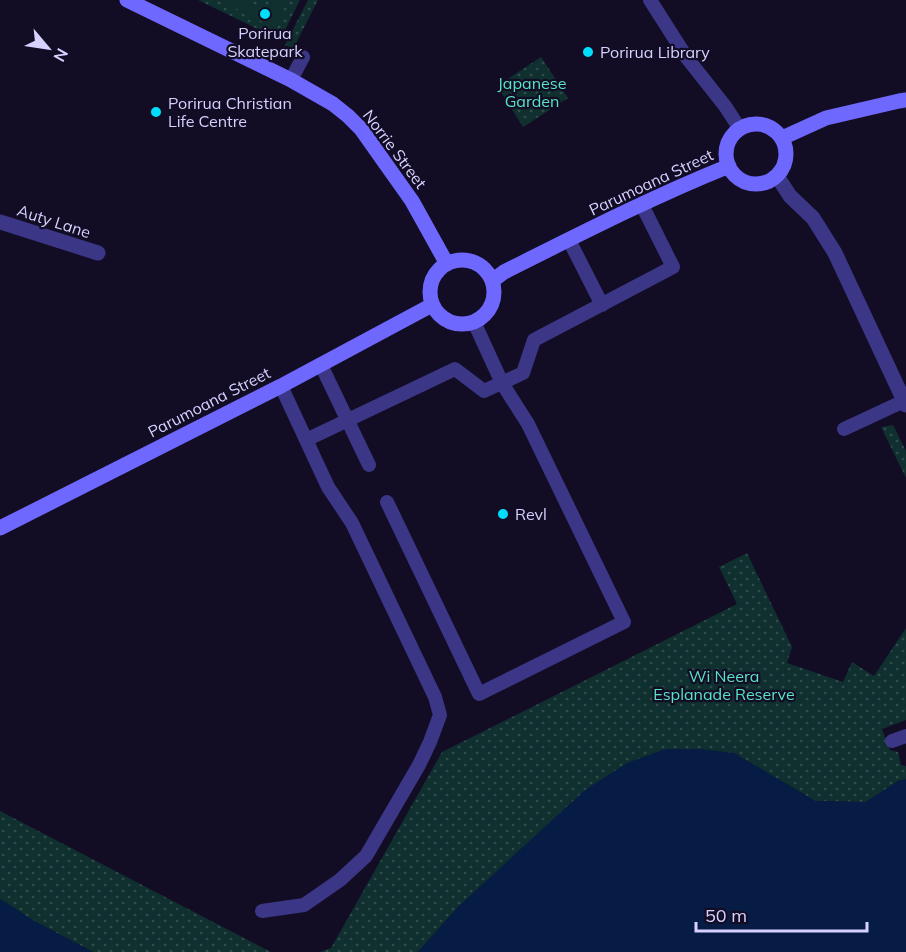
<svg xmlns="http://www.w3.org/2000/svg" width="906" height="952" font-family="Mulish,sans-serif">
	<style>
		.green { fill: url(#green-dots) }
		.pitch { fill: #102f2f }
		.water { fill: #071c44 }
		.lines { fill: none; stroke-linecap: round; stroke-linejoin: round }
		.lane { stroke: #3b3686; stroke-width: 14 }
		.street { stroke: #3b3686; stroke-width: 15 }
		.secondary { stroke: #6f68ff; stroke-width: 15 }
		.poi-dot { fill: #00defc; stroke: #120d25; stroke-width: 2 }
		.labels { text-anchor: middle; stroke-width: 4.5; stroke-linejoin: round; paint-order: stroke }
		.poi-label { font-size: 16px; fill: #d7d1ff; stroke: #120d25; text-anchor: start }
		.park-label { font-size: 16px; fill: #57e5c4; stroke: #120d25 }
		.street-label { font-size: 16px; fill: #d7d1ff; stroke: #120d25 }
	</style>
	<defs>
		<pattern id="green-dots" width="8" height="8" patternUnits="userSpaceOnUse" patternTransform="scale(1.5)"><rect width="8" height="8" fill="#102f2f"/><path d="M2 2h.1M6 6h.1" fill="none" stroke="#324c4e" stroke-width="1.8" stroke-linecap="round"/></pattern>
	</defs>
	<rect width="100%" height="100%" fill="#120d25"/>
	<path class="green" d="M 198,0 L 300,0 L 280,40 Z
		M 308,0 L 318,0 L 293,49 L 285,45 Z
		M 541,57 L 568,98 L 523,127 L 497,86 Z
		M 893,425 L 906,451 L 906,478 L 881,427 Z
		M 747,553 L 792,647 L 787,663 L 843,682 L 852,662 L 874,676 L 906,628 L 906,720 L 882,729 L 890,750 L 898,752 L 901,765 L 906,766 L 906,779 L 898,781 L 866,802 L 815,801 L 734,753 L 460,905 L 418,952 L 320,952 L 331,948 L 442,752 L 737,604 L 719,567 Z
		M 0,811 L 271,952 L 93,952 L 34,921 L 0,899 Z"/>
	<path class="pitch" d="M 219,0 C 227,0 237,0 245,1 C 255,5 269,20 272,0 L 283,0 C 286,11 282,20 275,28 Z"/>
	<path class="water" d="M 665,749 L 701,749 L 734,753 L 815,801 L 866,802 L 898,781 L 906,779 L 906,952 L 418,952 L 460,905 L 585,790 L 627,763 Z
		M 0,899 L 34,921 L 93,952 L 0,952 Z"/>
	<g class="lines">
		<path class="lane" d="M 650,0 L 687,58 L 725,106 L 740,129
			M 291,80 L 303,57
			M 569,240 L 602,305
			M 321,365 L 369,465
			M 844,429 L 904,401
			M 306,440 L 455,369 L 484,391 L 523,373 L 534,340 L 673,267 L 642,205
			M 387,502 L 479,694 L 624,622 L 528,424 L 502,383 L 474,322
			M 892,741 L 906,736
			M 262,911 L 304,905 L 340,880 L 366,856 L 419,765 L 430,742 L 440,715 L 435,697 L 352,523 L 328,487 L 281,386"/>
		<path class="street" d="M 777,176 L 790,196 L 813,218 L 835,253 L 906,405
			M 0,222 L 98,253"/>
		<path class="secondary" d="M 127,0 L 291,80 L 333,104 L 348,116 L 361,129 L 412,201 L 447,264
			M726 154a30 30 0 1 1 60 0a30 30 0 1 1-60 0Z
			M 782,138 L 826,118 L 899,101 L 906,100
			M430 292a32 32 0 1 1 64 0a32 32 0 1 1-64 0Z
			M 492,281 L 504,272 C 578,235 652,197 729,166
			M 0,528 L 281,386 L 432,305"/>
	</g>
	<g class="poi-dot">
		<circle cx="265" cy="14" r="6"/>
		<circle cx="588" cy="52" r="6"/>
		<circle cx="156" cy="112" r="6"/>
		<circle cx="503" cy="514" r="6"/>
	</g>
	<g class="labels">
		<g class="poi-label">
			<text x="265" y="39" text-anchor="middle">Porirua<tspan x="265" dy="18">Skatepark</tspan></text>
			<text x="600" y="58">Porirua Library</text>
			<text x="168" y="109">Porirua Christian<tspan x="168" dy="18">Life Centre</tspan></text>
			<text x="515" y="520">Revl</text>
		</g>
		<g class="park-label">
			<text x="532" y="89">Japanese<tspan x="532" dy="18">Garden</tspan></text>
			<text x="724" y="682">Wi Neera<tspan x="724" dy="18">Esplanade Reserve</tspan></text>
		</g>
		<g class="street-label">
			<text transform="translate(395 149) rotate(53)" y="6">Norrie Street</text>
			<text transform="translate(651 182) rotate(-25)" y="6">Parumoana Street</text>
			<text transform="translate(54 221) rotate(18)" y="6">Auty Lane</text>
			<text transform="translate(209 402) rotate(-27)" y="6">Parumoana Street</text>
		</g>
	</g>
	<g transform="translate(48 48) rotate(119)" stroke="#120d25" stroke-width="4.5" paint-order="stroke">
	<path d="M0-4.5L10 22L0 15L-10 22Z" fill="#d7d1ff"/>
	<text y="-9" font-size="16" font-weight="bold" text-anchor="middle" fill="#d7d1ff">N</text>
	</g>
	<path d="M696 922v9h171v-9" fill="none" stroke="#d7d1ff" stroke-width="3"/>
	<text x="705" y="922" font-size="18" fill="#d7d1ff" stroke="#120d25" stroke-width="4.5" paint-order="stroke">50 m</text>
</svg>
